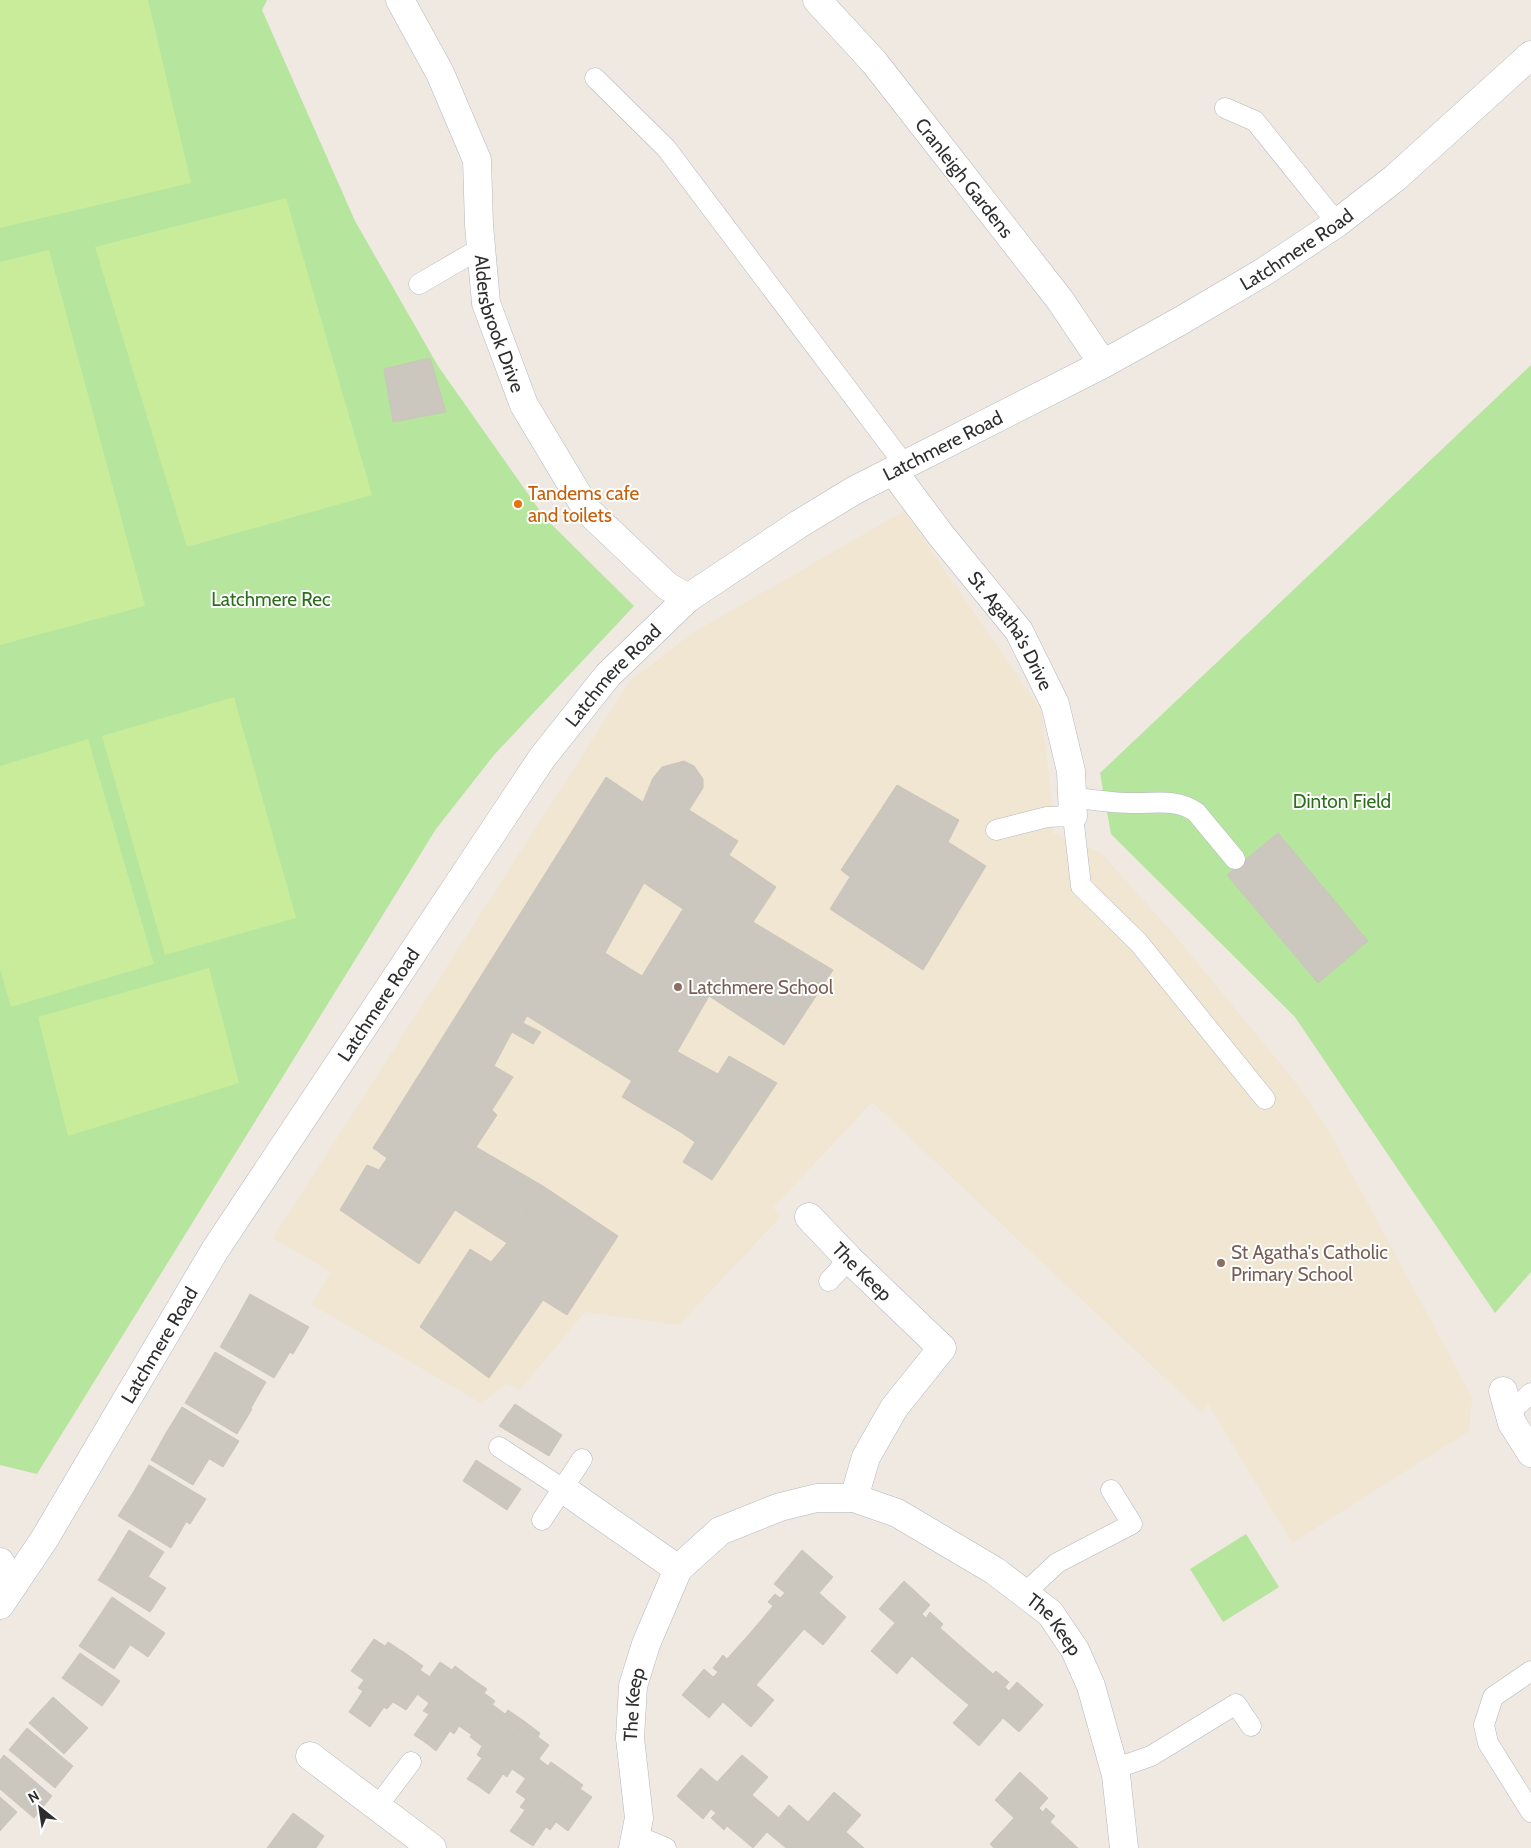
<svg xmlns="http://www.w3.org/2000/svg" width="1531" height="1848" font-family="Cabin,sans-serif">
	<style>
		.education { fill: #f0e6d1 }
		.green { fill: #b6e59e }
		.pitch { fill: #c9ec9a }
		.building { fill: #cbc7bf; stroke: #cbc5ba; fill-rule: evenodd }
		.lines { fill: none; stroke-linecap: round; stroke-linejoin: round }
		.lane-casing { stroke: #b4b7c1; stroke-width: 21 }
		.street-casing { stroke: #b4b7c1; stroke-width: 29 }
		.lane { stroke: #fff; stroke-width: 20 }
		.street { stroke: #fff; stroke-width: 28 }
		.food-dot { fill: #e8710a; stroke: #fff; stroke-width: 2 }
		.education-dot { fill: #8d6e63; stroke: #fff; stroke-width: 2 }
		.labels { text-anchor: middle; stroke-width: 4; stroke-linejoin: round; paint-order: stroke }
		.street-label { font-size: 19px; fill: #2e2e2e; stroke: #fff }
		.food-label { font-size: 19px; fill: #c56008; stroke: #fff; text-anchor: start }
		.park-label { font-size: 19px; fill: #2c6e1b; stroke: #fff }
		.education-label { font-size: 19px; fill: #785e54; stroke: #fff; text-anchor: start }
	</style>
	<rect width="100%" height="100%" fill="#efe9e1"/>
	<path class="education" d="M 904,511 L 1041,710 L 1051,795 L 1053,833 L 1101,853 L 1172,932 L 1297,1084 L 1327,1128 L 1472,1397 L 1469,1431 L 1292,1543 L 1208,1404 L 1202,1413 L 872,1102 L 773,1208 L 781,1216 L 679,1325 L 585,1312 L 520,1390 L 506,1384 L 481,1403 L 311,1304 L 331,1272 L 273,1238 L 630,681 L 691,634 Z"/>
	<path class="green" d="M 0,0 L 267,0 L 262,10 L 355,221 L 438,366 L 545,518 L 634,606 L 494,755 L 436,829 L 37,1474 L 0,1465 Z
		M 1531,365 L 1531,1272 L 1495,1313 L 1295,1017 L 1111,834 L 1100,773 Z
		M 1246,1534 L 1279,1587 L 1223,1622 L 1190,1569 Z"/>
	<path class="pitch" d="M 0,0 L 148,0 L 191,183 L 0,228 Z
		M 286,198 L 372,495 L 187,547 L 95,247 Z
		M 49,250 L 145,606 L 0,645 L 0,262 Z
		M 234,697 L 296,918 L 165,955 L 102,736 Z
		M 88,739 L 154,964 L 11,1007 L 0,969 L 0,766 Z
		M 209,968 L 239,1083 L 68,1136 L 38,1017 Z"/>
	<path class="building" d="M 430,358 L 446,412 L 393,422 L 384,369 Z
		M 684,761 L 694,766 L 703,779 L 703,788 L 689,810 L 738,841 L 729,855 L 776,887 L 753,922 L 833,970 L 784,1045 L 709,996 L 677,1052 L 656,1040 L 632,1081 L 527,1016 L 523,1023 L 541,1032 L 533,1044 L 512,1032 L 494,1066 L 513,1077 L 492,1110 L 497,1115 L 476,1147 L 543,1186 L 507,1243 L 455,1210 L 419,1264 L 340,1210 L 367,1165 L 379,1170 L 387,1158 L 373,1148 L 606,777 L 643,802 L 653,778 L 662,767 ZM 644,883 L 683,909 L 642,976 L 605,953 Z
		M 897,785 L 959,820 L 948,842 L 986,866 L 923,970 L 830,909 L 850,877 L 841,870 Z
		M 1278,833 L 1368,941 L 1318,983 L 1227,875 Z
		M 656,1040 L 718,1074 L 682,1133 L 622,1097 Z
		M 729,1056 L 777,1083 L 712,1180 L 683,1162 L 695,1142 L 682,1133 Z
		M 543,1186 L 618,1236 L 567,1315 L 543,1300 L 489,1378 L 420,1327 L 470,1249 L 491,1262 L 507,1243 Z
		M 250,1294 L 309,1327 L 293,1354 L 235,1321 Z
		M 235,1321 L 290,1352 L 274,1378 L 220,1347 Z
		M 215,1352 L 266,1382 L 251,1408 L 200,1378 Z
		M 200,1378 L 252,1409 L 237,1434 L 185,1403 Z
		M 515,1404 L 562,1435 L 549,1456 L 499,1426 Z
		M 182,1407 L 239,1441 L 223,1467 L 166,1433 Z
		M 166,1433 L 209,1459 L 193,1485 L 151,1460 Z
		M 476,1460 L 521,1489 L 507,1510 L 463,1481 Z
		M 149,1465 L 206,1499 L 190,1524 L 134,1491 Z
		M 134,1491 L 186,1522 L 171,1548 L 118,1516 Z
		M 129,1530 L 164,1552 L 148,1577 L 114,1555 Z
		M 802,1550 L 833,1577 L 819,1593 L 846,1617 L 823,1645 L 804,1629 L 780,1657 L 751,1632 L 773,1606 L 768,1602 L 775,1594 L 780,1598 L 785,1593 L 774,1584 Z
		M 114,1555 L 166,1588 L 150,1612 L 98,1580 Z
		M 904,1581 L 930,1605 L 922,1614 L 926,1618 L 930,1612 L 943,1624 L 940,1628 L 965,1650 L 939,1680 L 912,1656 L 897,1674 L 871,1651 L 895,1623 L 879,1609 Z
		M 112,1597 L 165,1633 L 148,1657 L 96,1621 Z
		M 96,1621 L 130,1645 L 114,1669 L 79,1646 Z
		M 751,1632 L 780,1657 L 756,1685 L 774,1700 L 751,1727 L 723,1702 L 709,1718 L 682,1695 L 704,1669 L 713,1677 L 718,1672 L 713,1668 L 723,1655 L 727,1659 Z
		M 374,1639 L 385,1646 L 388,1642 L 405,1653 L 359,1719 L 349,1712 L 363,1691 L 358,1688 L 364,1680 L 351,1671 Z
		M 965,1650 L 993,1674 L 996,1671 L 1009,1682 L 1005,1687 L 1009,1691 L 1017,1682 L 1043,1705 L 1019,1732 L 1003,1718 L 979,1746 L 953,1723 L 969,1705 L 939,1680 Z
		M 80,1653 L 120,1681 L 102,1706 L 62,1678 Z
		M 405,1653 L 423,1666 L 420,1670 L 430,1677 L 406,1710 L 393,1702 L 387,1709 L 384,1707 L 370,1727 L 359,1719 Z
		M 440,1662 L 452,1670 L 455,1666 L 471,1678 L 426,1743 L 414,1735 L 429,1714 L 423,1711 L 429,1703 L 417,1694 Z
		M 471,1678 L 487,1689 L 484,1693 L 495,1701 L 472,1735 L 459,1726 L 454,1734 L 450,1731 L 436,1751 L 426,1743 Z
		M 53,1697 L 88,1728 L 64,1754 L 29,1723 Z
		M 493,1705 L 505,1714 L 508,1710 L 524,1721 L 478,1786 L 467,1779 L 482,1758 L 477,1755 L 482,1746 L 470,1737 Z
		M 524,1721 L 540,1733 L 538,1737 L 549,1745 L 525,1778 L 512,1769 L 507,1777 L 503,1774 L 489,1794 L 478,1786 Z
		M 27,1728 L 73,1766 L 55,1788 L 9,1750 Z
		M 4,1755 L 52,1796 L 34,1818 L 0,1789 L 0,1760 Z
		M 742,1755 L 768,1777 L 752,1795 L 779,1818 L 753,1848 L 727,1826 L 724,1830 L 711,1818 L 716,1813 L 711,1809 L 703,1819 L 677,1796 L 701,1768 L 717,1782 Z
		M 539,1759 L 548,1766 L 551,1762 L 568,1774 L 522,1839 L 510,1831 L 525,1810 L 520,1807 L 526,1799 L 516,1792 Z
		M 1020,1772 L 1048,1798 L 1039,1808 L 1043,1812 L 1046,1808 L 1055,1816 L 1050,1822 L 1078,1848 L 994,1848 L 990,1844 L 1014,1818 L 995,1800 Z
		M 568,1774 L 583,1785 L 580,1789 L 592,1797 L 568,1831 L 556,1822 L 550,1830 L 546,1827 L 533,1846 L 522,1839 Z
		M 834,1792 L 861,1815 L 846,1832 L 864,1848 L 786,1848 L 767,1832 L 789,1805 L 808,1822 Z
		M 0,1797 L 17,1812 L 0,1831 Z
		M 293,1813 L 308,1824 L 291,1848 L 267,1848 Z
		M 308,1824 L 324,1836 L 316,1848 L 291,1848 Z"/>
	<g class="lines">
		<defs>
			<path id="lane" d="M 595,78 L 666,148 L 904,464
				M 1225,108 L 1255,121 L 1337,223
				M 419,284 L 481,248
				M 1072,797 C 1092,800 1111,803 1131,803 C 1153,804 1177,798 1196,812 L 1235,859
				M 996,830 L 1047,817 L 1073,816 L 1081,886 L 1139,943 L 1265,1099
				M 829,1281 L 849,1259
				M 1509,1413 L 1531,1393
				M 499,1447 L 563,1489
				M 542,1520 L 582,1459
				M 1025,1593 L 1057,1563 L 1132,1524 L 1111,1490
				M 1531,1671 L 1493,1697 L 1484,1725 L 1488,1743 L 1531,1812
				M 1114,1769 L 1151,1756 L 1236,1704 L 1251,1726
				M 377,1807 L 411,1762
				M 635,1835 L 666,1848"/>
			<g id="street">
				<path id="s1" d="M 400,0 L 440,73 L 477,160 L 479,225 L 486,303 L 524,405 L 587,510 L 667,586 L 688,598"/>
				<path id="s2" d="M 817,0 L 874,62 L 1060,300 L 1103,364"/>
				<path id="s3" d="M 893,471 L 940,534 L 1019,631 L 1055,704 L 1071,771 L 1073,816"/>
				<path id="s4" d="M 809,1217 L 849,1259 L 942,1348 L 894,1408 L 866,1457 L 854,1498"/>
				<path d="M 1503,1391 L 1512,1423 L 1531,1453"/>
				<path d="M 563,1489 L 678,1569"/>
				<path d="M 0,1562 L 14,1584"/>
				<path id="s5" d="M 0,1605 L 45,1538 L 215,1250 L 542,758 L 608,675 L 688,598 L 799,524 L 855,490 L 1103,364 L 1182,320 L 1265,271 L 1337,223 L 1395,178 L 1531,55"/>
				<path d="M 310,1756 L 432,1848"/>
				<path id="s6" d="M 633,1848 L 639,1818 L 630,1738 L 633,1686 L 646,1644 L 678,1569 L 720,1531 L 780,1507 L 817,1498 L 854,1498 L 897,1513 L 995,1571 L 1050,1613 L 1075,1650 L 1091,1686 L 1116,1775 L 1124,1848"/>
			</g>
		</defs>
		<use href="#lane" class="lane-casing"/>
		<use href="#street" class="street-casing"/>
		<use href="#lane" class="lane"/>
		<use href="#street" class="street"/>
	</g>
	<circle class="food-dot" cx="518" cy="504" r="5"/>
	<g class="education-dot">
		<circle cx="678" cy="987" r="5"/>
		<circle cx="1221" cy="1263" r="5"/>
	</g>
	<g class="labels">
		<g class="street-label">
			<text dy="7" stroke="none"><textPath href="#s2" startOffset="231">Cranleigh Gardens</textPath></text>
			<text dy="7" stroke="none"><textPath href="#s5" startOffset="1925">Latchmere Road</textPath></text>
			<text dy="7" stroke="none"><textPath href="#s1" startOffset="344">Aldersbrook Drive</textPath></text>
			<text dy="7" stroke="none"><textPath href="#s5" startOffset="1520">Latchmere Road</textPath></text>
			<text dy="7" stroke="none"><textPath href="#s3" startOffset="199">St. Agatha's Drive</textPath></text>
			<text dy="7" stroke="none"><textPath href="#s5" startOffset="1115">Latchmere Road</textPath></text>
			<text dy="7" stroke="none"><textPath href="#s5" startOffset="710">Latchmere Road</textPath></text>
			<text dy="7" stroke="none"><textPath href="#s4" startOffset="76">The Keep</textPath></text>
			<text dy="7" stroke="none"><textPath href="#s5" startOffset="305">Latchmere Road</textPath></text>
			<text dy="7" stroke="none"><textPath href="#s6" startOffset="725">The Keep</textPath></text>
			<text dy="7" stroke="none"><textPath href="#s6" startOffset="145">The Keep</textPath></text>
		</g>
		<g class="food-label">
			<text x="528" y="500">Tandems cafe<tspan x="528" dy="22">and toilets</tspan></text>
		</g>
		<g class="park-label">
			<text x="271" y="606">Latchmere Rec</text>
			<text x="1342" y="808">Dinton Field</text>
		</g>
		<g class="education-label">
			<text x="688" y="994">Latchmere School</text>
			<text x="1231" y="1259">St Agatha's Catholic<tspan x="1231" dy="22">Primary School</tspan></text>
		</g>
	</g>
	<g transform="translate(40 1808) rotate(330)" stroke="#ffffff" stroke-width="4" paint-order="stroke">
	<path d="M0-4L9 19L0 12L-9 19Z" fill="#2e2e2e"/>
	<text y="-8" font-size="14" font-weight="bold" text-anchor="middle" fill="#2e2e2e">N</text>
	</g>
</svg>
